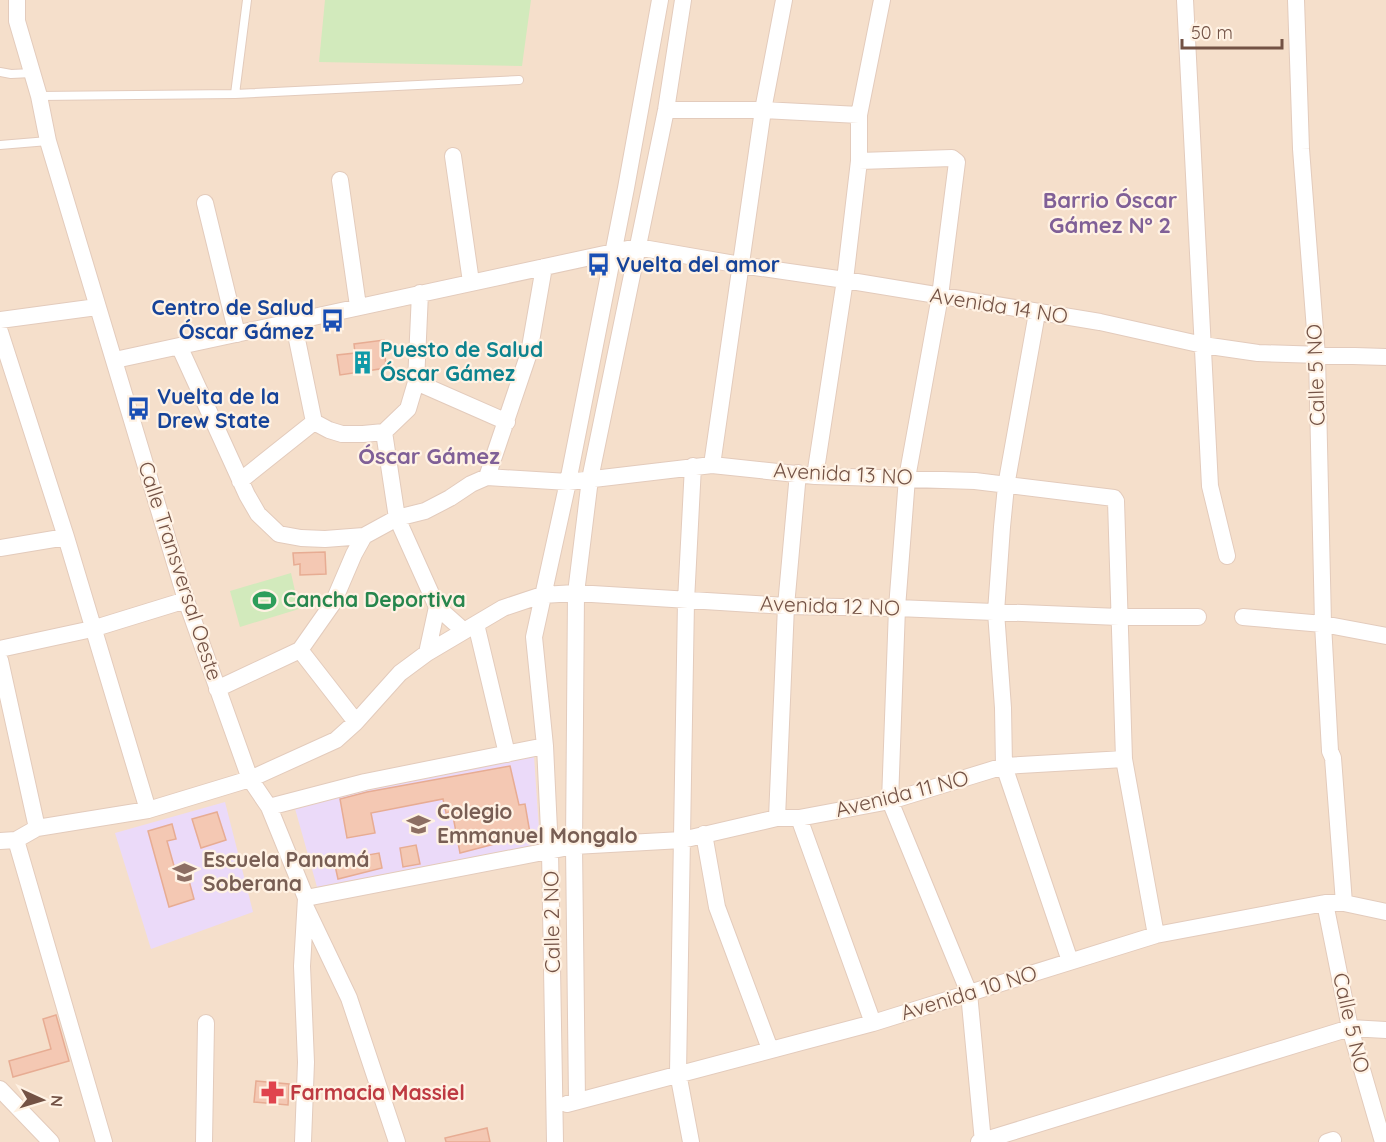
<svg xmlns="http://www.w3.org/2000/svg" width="1386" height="1142" font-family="Quicksand,sans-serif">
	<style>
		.residential { fill: #f5dfcb }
		.education { fill: #ebdaf9 }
		.green { fill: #d2eabc }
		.building { fill: #f4c8b3; stroke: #e7ac93; stroke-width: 1.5 }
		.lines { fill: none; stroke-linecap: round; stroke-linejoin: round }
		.lane-casing { stroke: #e3cbbc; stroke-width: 10 }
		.street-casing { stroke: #e3cbbc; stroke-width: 18 }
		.lane { stroke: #fff; stroke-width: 8 }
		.street { stroke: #fff; stroke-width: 16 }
		.labels { text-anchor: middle; stroke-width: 4.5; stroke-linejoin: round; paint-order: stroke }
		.transit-label { font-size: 21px; font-weight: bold; fill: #164399; stroke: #fff2e4; text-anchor: start }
		.street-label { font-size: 21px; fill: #735245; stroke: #fff2e4 }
		.culture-label { font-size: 21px; font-weight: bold; fill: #0d838f; stroke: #fff2e4; text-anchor: start }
		.leisure-label { font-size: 21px; font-weight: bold; fill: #27864d; stroke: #fff2e4; text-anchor: start }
		.education-label { font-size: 21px; font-weight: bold; fill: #785e54; stroke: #fff2e4; text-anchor: start }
		.health-label { font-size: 21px; font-weight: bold; fill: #be3a42; stroke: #fff2e4; text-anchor: start }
		.neighbourhood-label { font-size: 22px; font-weight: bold; fill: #806097; stroke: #fff2e4 }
	</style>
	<rect width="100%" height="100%" fill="#fdeedd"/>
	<path class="residential" d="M 0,0 L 1386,0 L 1386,1142 L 0,1142 Z"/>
	<path class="education" d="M 534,756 L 540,844 L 317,887 L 294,805 L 391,783 Z
		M 225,802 L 253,912 L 151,949 L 115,833 Z"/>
	<path class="green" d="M 325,0 L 531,0 L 522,66 L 319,62 Z
		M 291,573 L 299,609 L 240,627 L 230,591 Z"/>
	<path class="building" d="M 384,340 L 386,368 L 340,375 L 337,355 L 355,353 L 354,344 Z
		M 325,552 L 326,574 L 300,575 L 300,564 L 294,565 L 293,553 Z
		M 510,766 L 519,805 L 525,804 L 531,839 L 514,842 L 514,839 L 460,853 L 452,811 L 446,813 L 443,799 L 371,813 L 375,833 L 347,838 L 340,799 L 367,792 Z
		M 217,812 L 226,840 L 201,848 L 192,819 Z
		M 172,824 L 176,839 L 167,841 L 178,880 L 188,877 L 194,899 L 169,907 L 148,831 Z
		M 416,845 L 420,864 L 403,867 L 400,848 Z
		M 379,853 L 382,868 L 338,879 L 334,861 Z
		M 56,1015 L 69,1061 L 13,1077 L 9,1061 L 51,1049 L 43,1019 Z
		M 256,1081 L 289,1084 L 288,1105 L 254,1102 Z
		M 487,1128 L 490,1142 L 446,1142 L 445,1138 Z"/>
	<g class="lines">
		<defs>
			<path id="lane" d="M 0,72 L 11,74 L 32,73
				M 235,94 L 519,80
				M 39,96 L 235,94 L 247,0
				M 0,145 L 48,141"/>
			<path id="street" d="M 17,0 L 17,21 L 39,96 L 48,141 L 186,600 L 250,779 L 269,807 L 306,898 L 302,966 L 306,1062 L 303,1142
				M 1185,0 L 1210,486 L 1227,556
				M 1296,0 L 1301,149 L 1317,356 L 1323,624 L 1330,751 L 1333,758 L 1344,903
				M 666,110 L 763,110 L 859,115
				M 453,156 L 471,282
				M 859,161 L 952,158 L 957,162 L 940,296 L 907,478 L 897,608 L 890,801 L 969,993 L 983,1142
				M 340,180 L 358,306
				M 205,203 L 237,334
				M 1037,313 L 1006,486 L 1002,527 L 996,612 L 1003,708 L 1004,766 L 1070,961
				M 0,320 L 97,307
				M 293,320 L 314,422 L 329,430 L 342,434 L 363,434 L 384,432 L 408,409 L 416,382 L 420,293
				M 0,332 L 66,537 L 148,810
				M 180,348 L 247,495 L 258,514 L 279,534 L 301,538 L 325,539 L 364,536 L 397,518 L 425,511 L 450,498 L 471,484 L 487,477 L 529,353 L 544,267
				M 115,360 L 637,247 L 741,265 L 845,280 L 1100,322 L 1203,345 L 1258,353 L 1386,357
				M 416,382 L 507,422
				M 384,432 L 397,518 L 437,607 L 427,653
				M 712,465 L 763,110 L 784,0
				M 815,476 L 845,280 L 859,161 L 859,115 L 882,0
				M 487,477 L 568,482 L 712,465 L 815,476 L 975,481 L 1114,498 L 1116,501 L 1124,759 L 1156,935
				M 240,481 L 314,422
				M 0,548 L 66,537
				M 437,607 L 464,631
				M 1243,617 L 1323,624 L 1386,636
				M 476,624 L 507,754
				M 0,649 L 92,629 L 186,600
				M 300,650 L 356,722
				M 0,660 L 37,828
				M 217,689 L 300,650 L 333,603 L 354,554 L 364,536
				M 269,807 L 365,782 L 545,746
				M 777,818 L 786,606 L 798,473
				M 799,818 L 873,1023
				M 704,834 L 717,907 L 770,1049
				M 16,840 L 104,1142
				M 0,841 L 16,840 L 37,828 L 148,810 L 250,779 L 336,740 L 356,722 L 400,673 L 427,653 L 503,608 L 542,595 L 576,593 L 786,606 L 897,608 L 1119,617 L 1198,617
				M 306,898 L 574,846 L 682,840 L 777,818 L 799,818 L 890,801 L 1004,766 L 1124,759
				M 1325,903 L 1350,1028 L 1383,1142
				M 306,908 L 349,998 L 397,1142
				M 0,1089 L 51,1142
				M 577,1101 L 574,846 L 576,593 L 590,479 L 666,110 L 683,0
				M 567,1104 L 873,1023 L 1156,935 L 1325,903 L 1344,903 L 1386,912
				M 204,1142 L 206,1023
				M 555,1142 L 550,851 L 545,746 L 534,637 L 568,482 L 626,188 L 660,0
				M 691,1142 L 678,1073 L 686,601 L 693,466
				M 979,1142 L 1350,1028 L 1386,1030
				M 1327,1142 L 1333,1140"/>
		</defs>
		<use href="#lane" class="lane-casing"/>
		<use href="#street" class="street-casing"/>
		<use href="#lane" class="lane"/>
		<use href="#street" class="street"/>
	</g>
	<defs>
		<symbol id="bus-bare" viewBox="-9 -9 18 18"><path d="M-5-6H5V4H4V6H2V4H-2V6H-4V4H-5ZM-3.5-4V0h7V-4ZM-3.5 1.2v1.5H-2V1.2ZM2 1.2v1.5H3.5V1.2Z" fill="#1a4fb4" stroke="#fff2e4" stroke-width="2.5" paint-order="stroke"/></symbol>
		<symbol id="building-bare" viewBox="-9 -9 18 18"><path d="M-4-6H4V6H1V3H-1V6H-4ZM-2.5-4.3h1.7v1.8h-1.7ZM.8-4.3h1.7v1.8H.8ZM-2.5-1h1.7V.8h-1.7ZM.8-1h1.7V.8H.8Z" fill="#0f9aa8" stroke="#fff2e4" stroke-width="2.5" paint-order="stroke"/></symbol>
		<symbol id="stadium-bare" viewBox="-9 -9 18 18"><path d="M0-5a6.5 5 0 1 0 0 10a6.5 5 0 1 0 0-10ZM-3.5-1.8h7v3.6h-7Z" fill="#2e9e5b" stroke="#fff2e4" stroke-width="2.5" paint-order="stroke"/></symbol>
		<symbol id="university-bare" viewBox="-9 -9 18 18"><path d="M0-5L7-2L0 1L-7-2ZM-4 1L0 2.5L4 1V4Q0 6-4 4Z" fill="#8d6e63" stroke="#fff2e4" stroke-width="2.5" paint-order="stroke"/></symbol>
		<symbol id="school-bare" viewBox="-9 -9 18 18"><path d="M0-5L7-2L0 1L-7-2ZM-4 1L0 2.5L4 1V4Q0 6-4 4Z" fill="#8d6e63" stroke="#fff2e4" stroke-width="2.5" paint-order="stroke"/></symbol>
		<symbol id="pharmacy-bare" viewBox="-9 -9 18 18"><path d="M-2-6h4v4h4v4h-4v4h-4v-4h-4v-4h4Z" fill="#e0444e" stroke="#fff2e4" stroke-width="2.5" paint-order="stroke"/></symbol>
	</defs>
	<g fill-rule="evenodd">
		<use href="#bus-bare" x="582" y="248" width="33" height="33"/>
		<use href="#bus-bare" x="316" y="304" width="33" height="33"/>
		<use href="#building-bare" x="346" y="346" width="33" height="33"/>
		<use href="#bus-bare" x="122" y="392" width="33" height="33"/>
		<use href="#stadium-bare" x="248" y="584" width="33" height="33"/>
		<use href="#university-bare" x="402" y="808" width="33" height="33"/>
		<use href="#school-bare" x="168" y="856" width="33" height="33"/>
		<use href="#pharmacy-bare" x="256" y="1076" width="33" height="33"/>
	</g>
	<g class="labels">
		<g class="transit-label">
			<text x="616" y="272">Vuelta del amor</text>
			<text x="314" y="315" text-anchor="end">Centro de Salud<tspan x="314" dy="24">Óscar Gámez</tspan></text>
			<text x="157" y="404">Vuelta de la<tspan x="157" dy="24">Drew State</tspan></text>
		</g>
		<g class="street-label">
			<text transform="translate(999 306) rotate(9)" y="7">Avenida 14 NO</text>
			<text transform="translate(1316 375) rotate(-92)" y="7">Calle 5 NO</text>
			<text transform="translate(843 474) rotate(3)" y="7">Avenida 13 NO</text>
			<text transform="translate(180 571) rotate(72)" y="7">Calle Transversal Oeste</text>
			<text transform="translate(830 606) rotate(2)" y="7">Avenida 12 NO</text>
			<text transform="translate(902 794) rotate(-14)" y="7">Avenida 11 NO</text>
			<text transform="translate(552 922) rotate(-91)" y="7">Calle 2 NO</text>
			<text transform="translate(969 993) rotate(-17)" y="7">Avenida 10 NO</text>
			<text transform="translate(1351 1023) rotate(77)" y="7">Calle 5 NO</text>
		</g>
		<g class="culture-label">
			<text x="380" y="357">Puesto de Salud<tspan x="380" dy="24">Óscar Gámez</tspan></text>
		</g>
		<g class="leisure-label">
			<text x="283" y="607">Cancha Deportiva</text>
		</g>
		<g class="education-label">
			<text x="437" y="819">Colegio<tspan x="437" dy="24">Emmanuel Mongalo</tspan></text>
			<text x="203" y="867">Escuela Panamá<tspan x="203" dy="24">Soberana</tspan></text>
		</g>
		<g class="health-label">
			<text x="290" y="1100">Farmacia Massiel</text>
		</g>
		<g class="neighbourhood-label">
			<text x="1110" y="208">Barrio Óscar<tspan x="1110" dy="25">Gámez Nº 2</tspan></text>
			<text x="429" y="464">Óscar Gámez</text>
		</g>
	</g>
	<g transform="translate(42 1100) rotate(94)" stroke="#fff2e4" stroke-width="4.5" paint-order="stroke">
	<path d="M0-4.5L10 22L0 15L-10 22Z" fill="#735245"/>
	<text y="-9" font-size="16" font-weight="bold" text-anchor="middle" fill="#735245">N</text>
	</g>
	<path d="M1182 39v9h100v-9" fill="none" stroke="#735245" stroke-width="3"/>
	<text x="1191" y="39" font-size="18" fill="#735245" stroke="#fff2e4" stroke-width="4.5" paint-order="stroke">50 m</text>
</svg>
